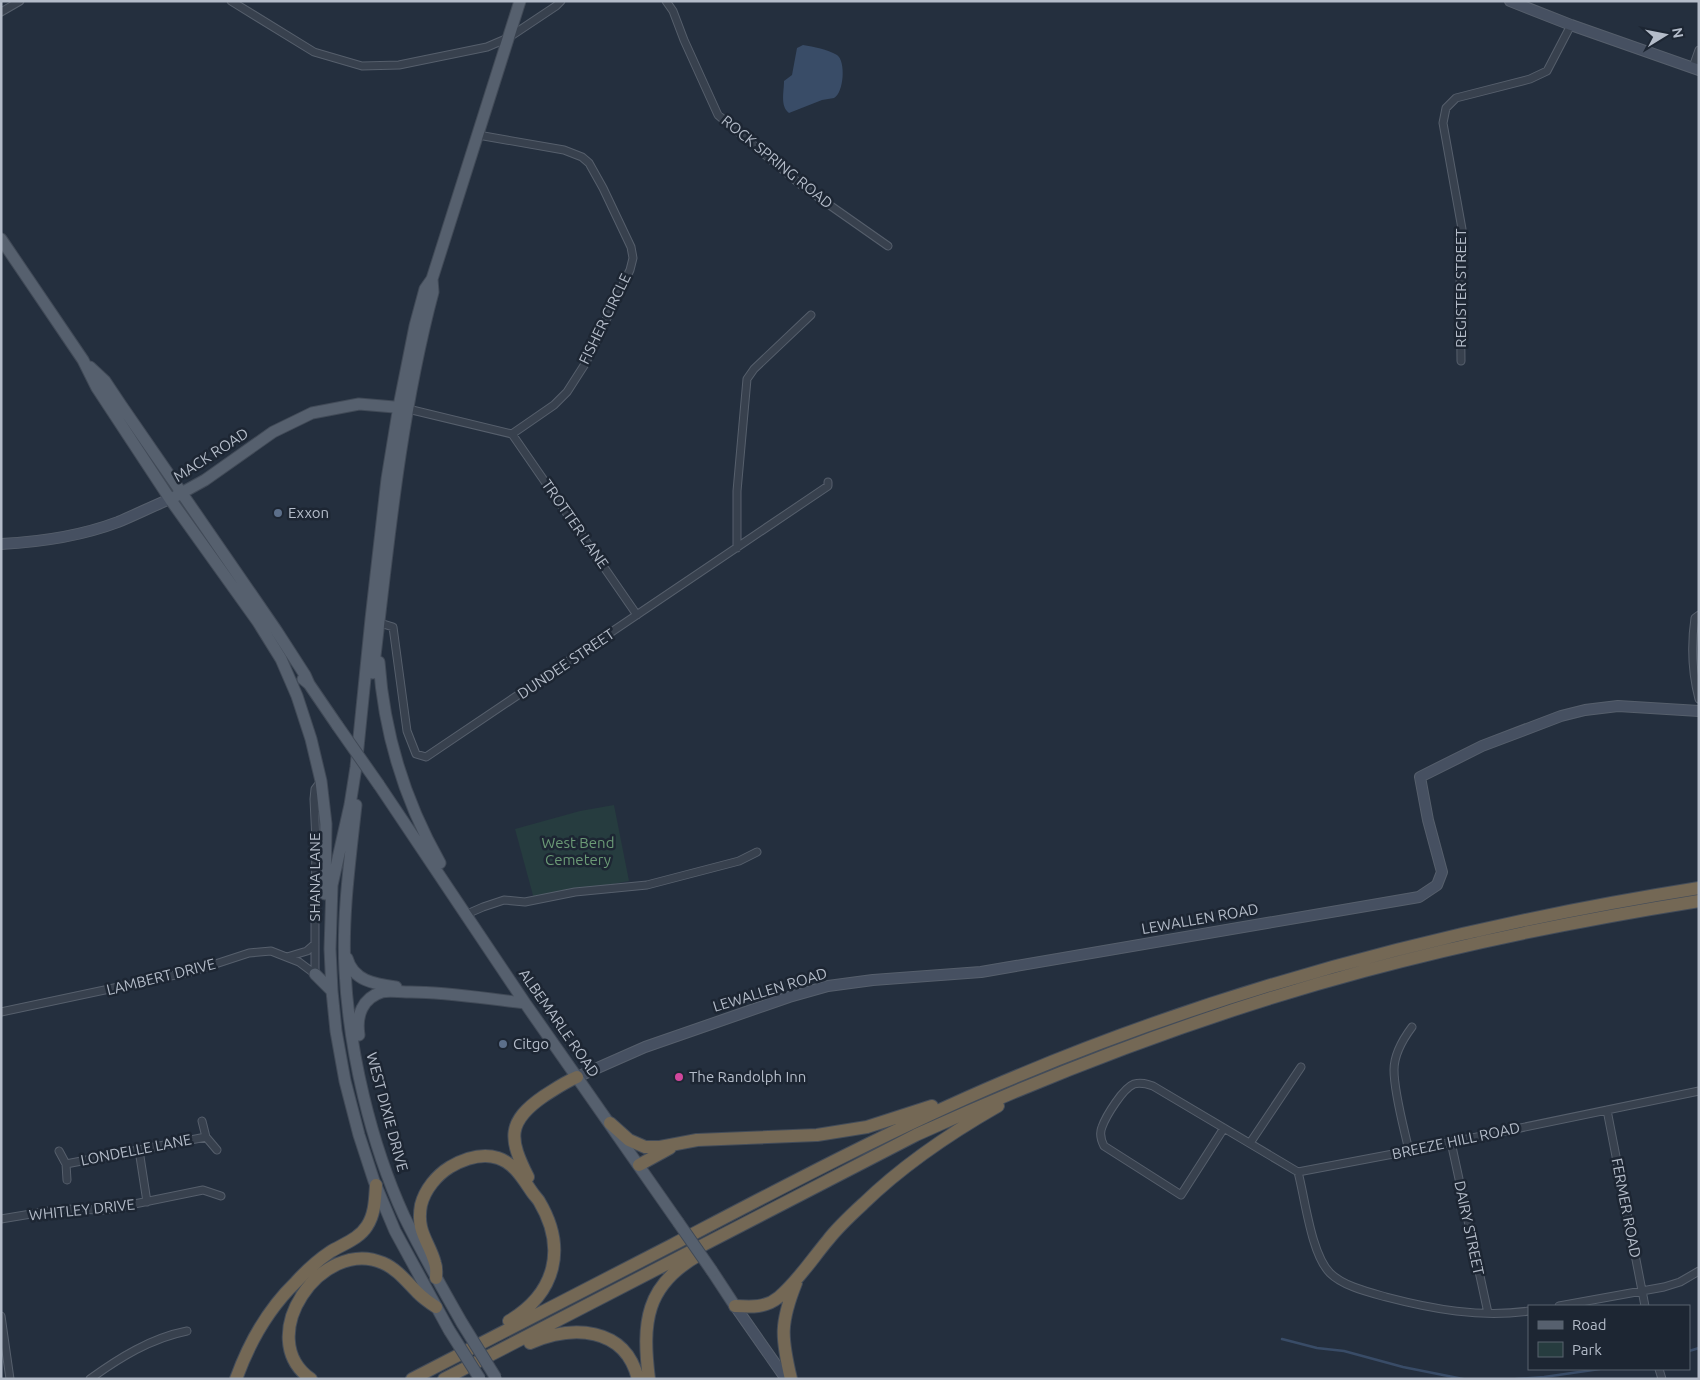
<svg xmlns="http://www.w3.org/2000/svg" width="1700" height="1380" font-family="Ubuntu,sans-serif">
	<style>
		.green { fill: #263c3f }
		.water { fill: #394c67 }
		.lines { fill: none; stroke-linecap: round; stroke-linejoin: round }
		.stream { stroke: #394c67; stroke-width: 2.5 }
		.street-casing { stroke: #565f6c; stroke-width: 9 }
		.secondary-casing { stroke: #565f6c; stroke-width: 12 }
		.primary-casing { stroke: #414a57; stroke-width: 13 }
		.highway-casing { stroke: #434c59; stroke-width: 14 }
		.street { stroke: #38414e; stroke-width: 7 }
		.secondary { stroke: #465061; stroke-width: 10 }
		.primary { stroke: #56606e; stroke-width: 11 }
		.highway { stroke: #746855; stroke-width: 12 }
		.primary-bridge-casing { stroke: #414a57; stroke-width: 13; stroke-linecap: butt }
		.primary-bridge { stroke: #56606e; stroke-width: 11 }
		.service-dot { fill: #5c6f8a; stroke: #1d2633; stroke-width: 2 }
		.hotel-dot { fill: #d1479c; stroke: #1d2633; stroke-width: 2 }
		.labels { text-anchor: middle; stroke-width: 5; stroke-linejoin: round; paint-order: stroke }
		.street-label { font-size: 15px; fill: #b4bcc9; stroke: #1d2633 }
		.poi-label { font-size: 15px; fill: #b4bcc9; stroke: #1d2633; text-anchor: start }
		.park-label { font-size: 15px; fill: #6b9a76; stroke: #1d2633 }
	</style>
	<rect width="100%" height="100%" fill="#242f3e"/>
	<path class="green" d="M 614,805 L 629,881 L 534,899 L 515,829 L 580,811 Z"/>
	<path class="water" d="M 803,45 C 814,47 827,49 837,55 C 846,61 844,93 834,98 C 830,99 826,99 822,100 C 811,104 800,109 789,113 C 780,106 784,92 784,81 L 792,75 L 797,48 Z"/>
	<g class="lines">
		<path class="stream" d="M 1282,1339 L 1317,1348 L 1344,1351 L 1403,1367 L 1463,1379
			M 1689,1351 L 1699,1348
			M 1516,1379 L 1544,1377 L 1600,1369"/>
		<defs>
			<path id="street" d="M 231,1 L 314,52 L 362,66 L 399,65 L 487,47 L 508,38 L 556,6 L 561,1
				M 666,1 L 673,11 L 684,40 L 718,115 L 801,185 L 888,246
				M 1,12 L 20,1
				M 1693,67 L 1699,50
				M 478,135 L 564,150 L 582,157 L 589,163 L 603,188 L 631,247 L 633,258 L 630,270 L 585,364 L 567,392 L 554,405 L 512,434
				M 1461,361 L 1460,265 L 1462,229 L 1443,123 L 1446,108 L 1456,98 L 1530,79 L 1547,71 L 1571,25
				M 408,409 L 512,434
				M 512,434 L 637,615
				M 737,548 L 737,491 L 747,379 L 754,369 L 811,315
				M 1699,615 L 1695,618 C 1691,645 1692,672 1699,699
				M 380,623 L 393,627 L 407,731 L 416,754 L 426,757 L 828,486 L 828,482
				M 467,914 L 483,907 L 504,900 L 525,902 L 575,892 L 647,885 L 739,861 L 757,852
				M 287,957 L 307,951 L 315,944
				M 315,974 L 315,912 L 316,841 L 314,799 L 315,789 L 321,781
				M 1,1012 L 194,971 L 249,953 L 271,951 L 299,962 L 315,974
				M 1607,1110 L 1645,1306
				M 202,1121 L 206,1137 L 217,1150
				M 1224,1128 L 1181,1195 L 1104,1146 C 1101,1140 1099,1134 1102,1127 C 1106,1116 1123,1088 1134,1084 C 1141,1082 1147,1084 1153,1086 L 1298,1172 L 1409,1151 L 1699,1091
				M 1451,1142 L 1488,1313
				M 1250,1143 L 1301,1067
				M 139,1150 L 147,1202
				M 59,1151 L 66,1164 L 67,1180
				M 1409,1151 C 1404,1128 1394,1093 1394,1070 C 1394,1054 1403,1039 1412,1027
				M 66,1164 L 206,1137
				M 1298,1172 C 1305,1198 1311,1254 1330,1273 C 1343,1286 1368,1292 1386,1297 C 1432,1309 1480,1318 1529,1311
				M 1,1219 L 61,1209 L 105,1210 L 203,1190 L 221,1196
				M 1559,1306 L 1664,1287 L 1680,1282 L 1699,1271
				M 1,1316 L 10,1379
				M 1659,1369 L 1662,1379
				M 90,1379 C 119,1358 151,1338 187,1331"/>
			<path id="secondary" d="M 1510,1 L 1571,25 L 1699,70
				M 1,544 C 40,542 81,536 118,522 C 135,515 153,506 170,499
				M 577,1077 L 645,1047 L 789,997 L 828,986 L 873,980 L 981,972 L 1419,897 L 1437,885 L 1442,872 L 1428,820 L 1420,777 L 1482,746 L 1561,716 L 1585,710 L 1618,706 L 1699,711
				M 735,1306 L 786,1379"/>
			<path id="primary" d="M 1,239 L 83,360 L 97,388 L 170,499 L 258,622 L 281,659 L 297,696 L 311,739 L 321,781 L 326,824 L 325,894
				M 90,367 L 105,381 L 121,405 L 276,630 L 305,675 L 309,684
				M 176,496 L 205,480 L 273,432 L 312,413 L 359,404 L 406,408
				M 379,662 C 384,733 405,801 440,863
				M 373,673 C 388,546 400,416 433,292 L 432,279
				M 303,679 L 309,684 L 337,725
				M 379,785 L 525,1003 L 678,1222
				M 356,805 C 350,860 342,916 345,971 C 349,1051 371,1144 404,1216 C 422,1253 442,1288 462,1323
				M 347,958 C 353,981 375,984 396,987
				M 315,974 L 332,991
				M 359,1035 C 356,1016 362,998 382,992 C 390,990 398,992 406,992 C 443,991 487,999 525,1003
				M 712,1271 L 735,1306
				M 449,1330 L 395,1231 L 374,1181 L 359,1135 L 345,1081 L 336,1031 L 332,991 L 330,949 L 332,885 L 350,805 L 356,767 L 371,619 L 387,479 L 399,406 L 415,326 L 425,289 L 432,279 L 520,1"/>
			<path id="highway" d="M 610,1123 L 629,1140 L 645,1147 L 660,1147 L 697,1140 L 817,1135 L 867,1127 L 932,1106
				M 639,1165 L 670,1148
				M 528,1177 C 509,1139 506,1122 544,1096 C 555,1089 565,1082 577,1077
				M 436,1278 C 436,1274 437,1268 435,1263 C 429,1241 416,1232 421,1205 C 425,1189 437,1175 450,1167 C 464,1159 482,1153 498,1158 C 514,1163 523,1179 532,1192 C 534,1195 537,1198 539,1201 C 567,1248 556,1293 509,1321
				M 735,1306 C 751,1307 766,1308 779,1297 C 798,1281 812,1259 828,1240 C 838,1227 851,1215 863,1204 C 903,1165 949,1134 998,1106
				M 530,1343 C 572,1325 625,1326 638,1379
				M 236,1379 C 249,1343 268,1309 296,1282 C 306,1271 318,1260 330,1252 C 343,1244 359,1239 367,1226 C 375,1214 375,1199 376,1185
				M 311,1379 C 252,1338 322,1236 383,1263 C 397,1269 407,1282 418,1293 C 423,1298 430,1303 436,1307
				M 412,1379 C 498,1334 585,1290 672,1245 C 781,1188 890,1130 1003,1082 C 1225,987 1460,926 1699,888
				M 444,1379 L 916,1135 C 1061,1069 1211,1012 1364,971 C 1475,941 1586,919 1699,901
				M 649,1379 C 642,1323 645,1285 699,1255
				M 791,1379 C 781,1337 780,1323 796,1283"/>
		</defs>
		<use href="#street" class="street-casing"/>
		<use href="#secondary" class="secondary-casing"/>
		<use href="#primary" class="primary-casing"/>
		<use href="#highway" class="highway-casing"/>
		<use href="#street" class="street"/>
		<use href="#secondary" class="secondary"/>
		<use href="#primary" class="primary"/>
		<use href="#highway" class="highway"/>
		<defs>
			<path id="primary-bridge" d="M 337,725 L 379,785
				M 678,1222 L 712,1271
				M 462,1323 L 496,1378
				M 449,1330 L 480,1379"/>
		</defs>
		<use href="#primary-bridge" class="primary-bridge-casing"/>
		<use href="#primary-bridge" class="primary-bridge"/>
	</g>
	<g class="service-dot">
		<circle cx="278" cy="513" r="5"/>
		<circle cx="503" cy="1044" r="5"/>
	</g>
	<circle class="hotel-dot" cx="679" cy="1077" r="5"/>
	<g class="labels">
		<g class="street-label">
			<text transform="translate(777 162) rotate(39)" y="5">ROCK SPRING ROAD</text>
			<text transform="translate(1461 288) rotate(-90)" y="5">REGISTER STREET</text>
			<text transform="translate(605 319) rotate(-64)" y="5">FISHER CIRCLE</text>
			<text transform="translate(211 455) rotate(-33)" y="5">MACK ROAD</text>
			<text transform="translate(575 524) rotate(55)" y="5">TROTTER LANE</text>
			<text transform="translate(566 664) rotate(-34)" y="5">DUNDEE STREET</text>
			<text transform="translate(315 877) rotate(-90)" y="5">SHANA LANE</text>
			<text transform="translate(1200 919) rotate(-10)" y="5">LEWALLEN ROAD</text>
			<text transform="translate(161 977) rotate(-14)" y="5">LAMBERT DRIVE</text>
			<text transform="translate(770 990) rotate(-17)" y="5">LEWALLEN ROAD</text>
			<text transform="translate(559 1023) rotate(55)" y="5">ALBEMARLE ROAD</text>
			<text transform="translate(387 1112) rotate(75)" y="5">WEST DIXIE DRIVE</text>
			<text transform="translate(1456 1141) rotate(-12)" y="5">BREEZE HILL ROAD</text>
			<text transform="translate(136 1150) rotate(-11)" y="5">LONDELLE LANE</text>
			<text transform="translate(1626 1208) rotate(79)" y="5">FERMER ROAD</text>
			<text transform="translate(82 1210) rotate(-6)" y="5">WHITLEY DRIVE</text>
			<text transform="translate(1469 1228) rotate(78)" y="5">DAIRY STREET</text>
		</g>
		<g class="poi-label">
			<text x="288" y="518">Exxon</text>
			<text x="513" y="1049">Citgo</text>
			<text x="689" y="1082">The Randolph Inn</text>
		</g>
		<g class="park-label">
			<text x="578" y="848">West Bend<tspan x="578" dy="17">Cemetery</tspan></text>
		</g>
	</g>
	<rect width="1700" height="1380" fill="none" stroke="#b4bcc9" stroke-width="5"/>
	<rect x="1528" y="1305" width="162" height="65" fill="#1d2633" stroke="#59626f"/>
	<rect x="1538" y="1321" width="25" height="8" fill="#56606e" stroke="#59626f"/>
	<text x="1572" y="1330" font-size="15" fill="#b4bcc9">Road</text>
	<rect x="1538" y="1342" width="25" height="15" fill="#263c3f" stroke="#59626f"/>
	<text x="1572" y="1355" font-size="15" fill="#b4bcc9">Park</text>
	<g transform="translate(1665 35) rotate(80)" stroke="#1d2633" stroke-width="4" paint-order="stroke">
	<path d="M0-4L9 19L0 12L-9 19Z" fill="#b4bcc9"/>
	<text y="-8" font-size="14" font-weight="bold" text-anchor="middle" fill="#b4bcc9">N</text>
	</g>
</svg>
